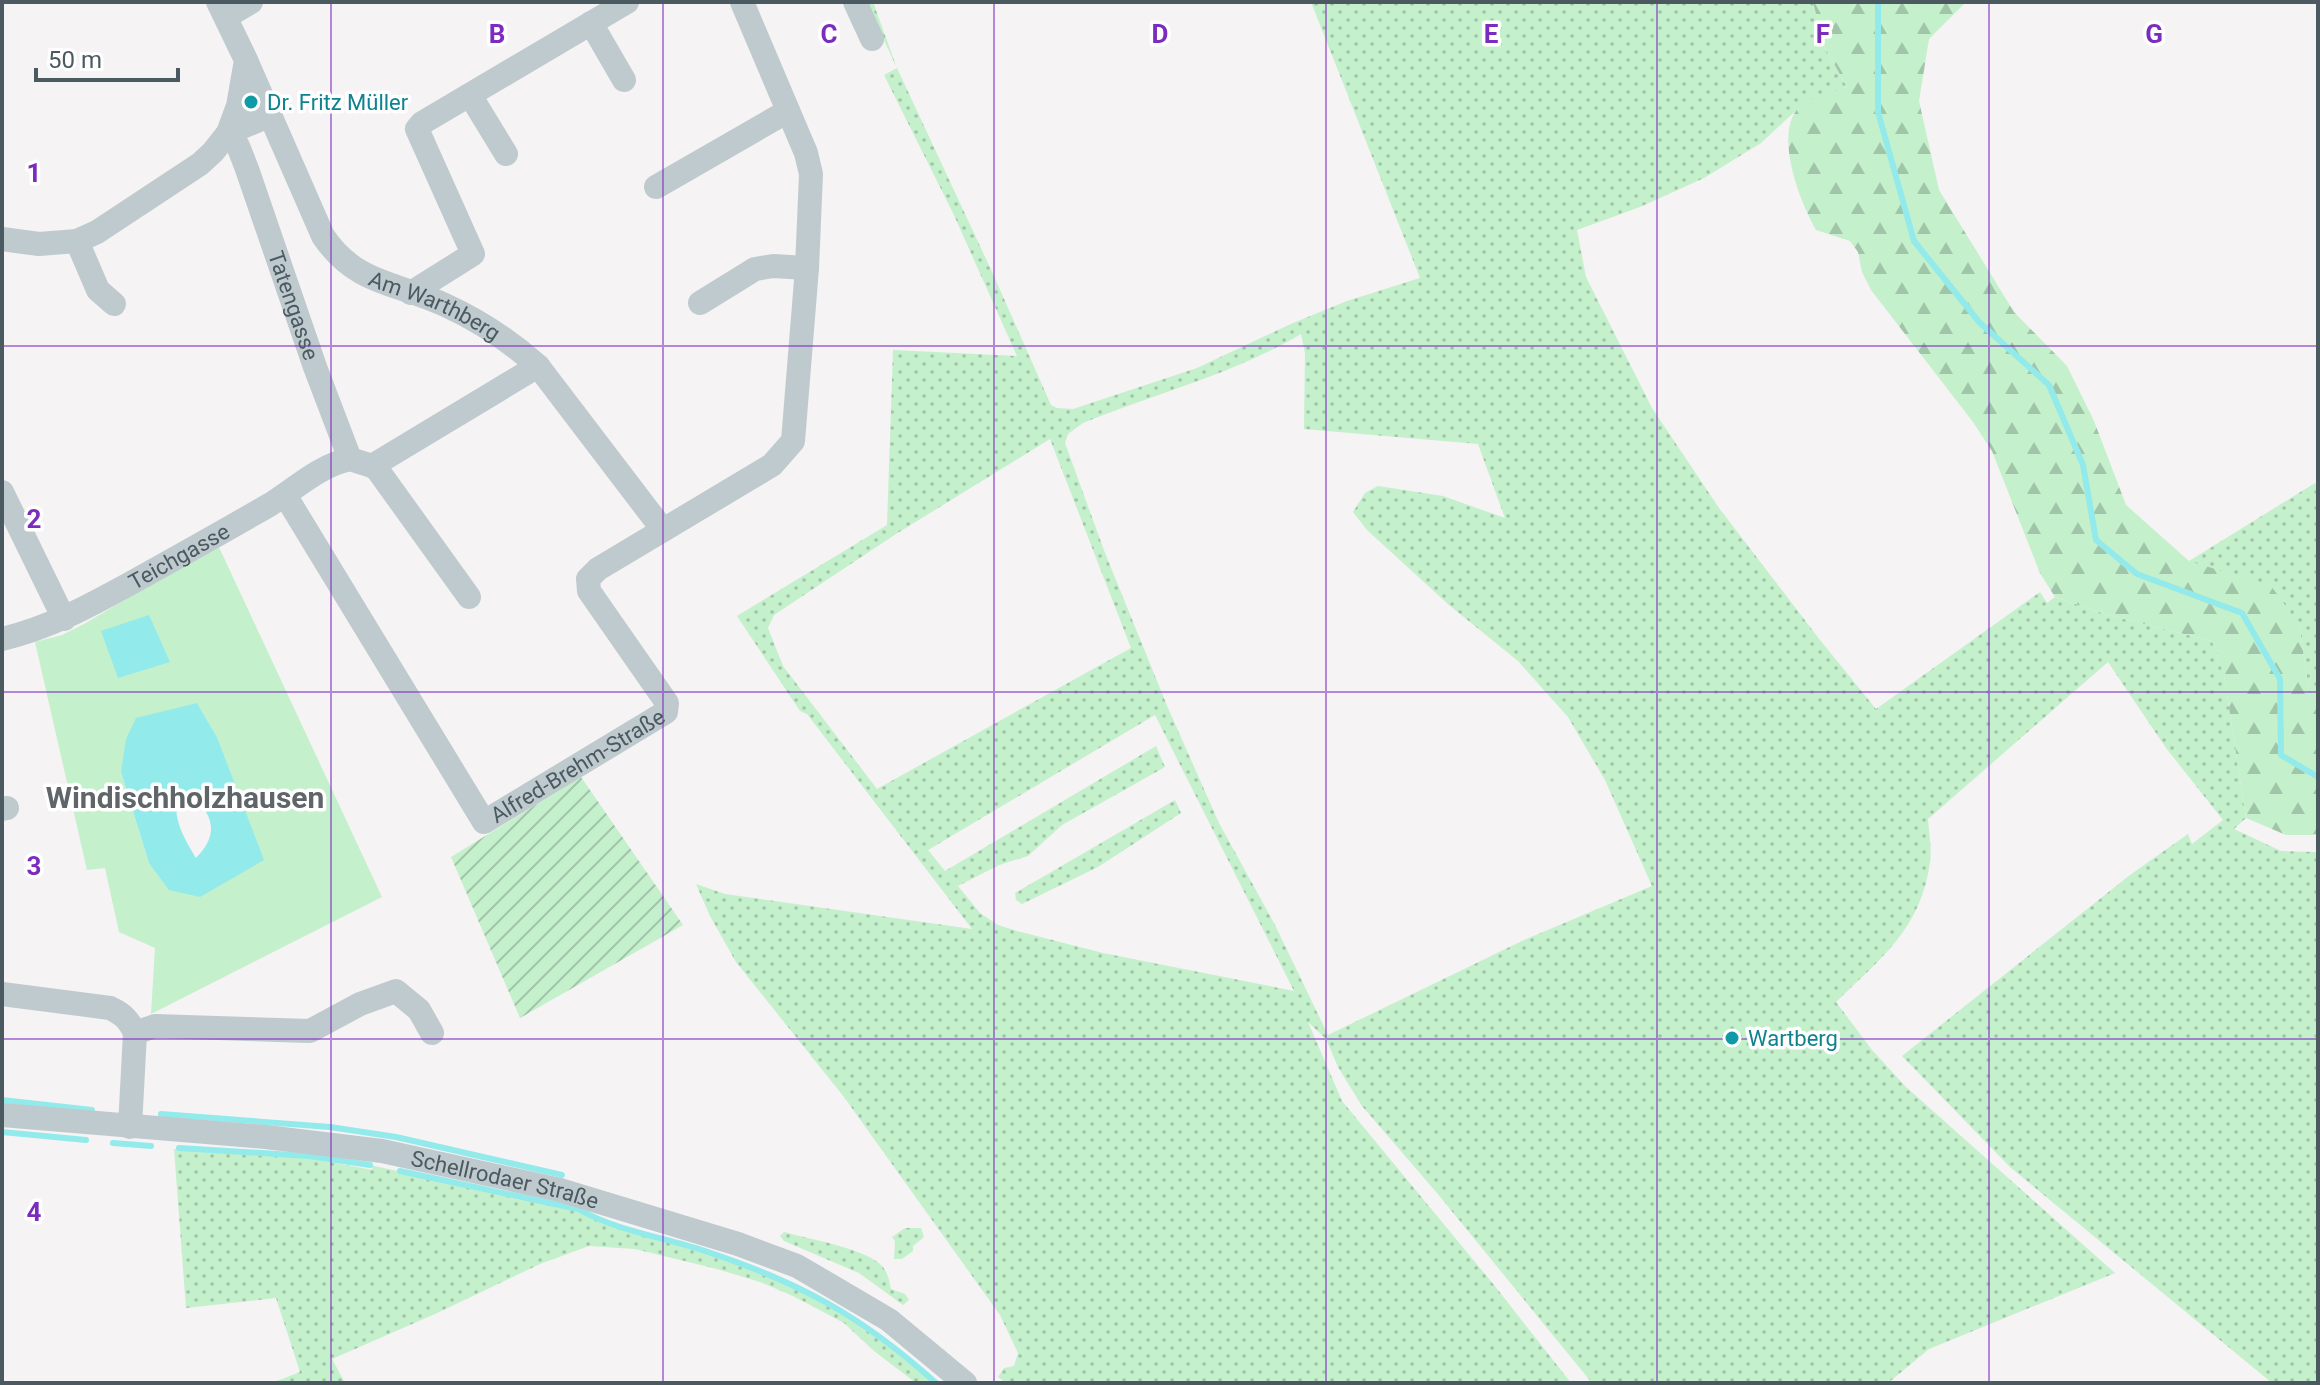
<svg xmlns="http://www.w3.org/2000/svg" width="2320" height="1385" font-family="Roboto,sans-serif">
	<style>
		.grass { fill: url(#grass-dots); fill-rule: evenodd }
		.forest { fill: url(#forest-firs) }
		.park { fill: #c4f0cc; fill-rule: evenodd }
		.garden { fill: url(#garden-furrows) }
		.water { fill: #93eaeb; fill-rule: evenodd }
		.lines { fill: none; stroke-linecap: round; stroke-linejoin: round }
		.stream { stroke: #93eaeb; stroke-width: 6 }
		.minor { stroke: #bfcace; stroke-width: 24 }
		.grid { fill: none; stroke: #7b2cbf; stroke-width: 2; stroke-opacity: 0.55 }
		.culture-dot { fill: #0f9aa8; stroke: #fff; stroke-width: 3 }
		.labels { text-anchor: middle; stroke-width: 7; stroke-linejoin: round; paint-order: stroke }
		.culture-label { font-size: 22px; fill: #0d838f; stroke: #fff; text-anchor: start }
		.street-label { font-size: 22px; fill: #4b5a60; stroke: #fff }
		.district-label { font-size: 30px; font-weight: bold; fill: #5f6568; stroke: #fff }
		.grid-label { font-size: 26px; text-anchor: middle; font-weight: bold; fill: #7b2cbf; stroke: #fff; stroke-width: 7; stroke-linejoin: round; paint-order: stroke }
	</style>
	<defs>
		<pattern id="grass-dots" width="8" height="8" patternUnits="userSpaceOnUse" patternTransform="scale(2)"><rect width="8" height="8" fill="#c4f0cc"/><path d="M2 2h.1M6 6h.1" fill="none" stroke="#a1c5a9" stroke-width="1.8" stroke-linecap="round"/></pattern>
		<pattern id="forest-firs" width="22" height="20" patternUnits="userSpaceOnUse" patternTransform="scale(2)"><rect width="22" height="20" fill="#c4f0cc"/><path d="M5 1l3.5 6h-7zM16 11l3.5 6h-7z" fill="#a1c5a9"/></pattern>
		<pattern id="garden-furrows" width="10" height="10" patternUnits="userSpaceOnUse" patternTransform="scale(2)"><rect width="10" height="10" fill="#c4f0cc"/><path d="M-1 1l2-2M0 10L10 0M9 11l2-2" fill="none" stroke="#a1c5a9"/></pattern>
	</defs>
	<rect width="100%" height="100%" fill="#f5f3f3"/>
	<path class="grass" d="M 866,2 L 873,2 L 897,68 L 993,274 L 1051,405 L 1057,408 L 1073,409 L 1197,368 L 1293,323 L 1347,301 L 1420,278 L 1311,2 L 1813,2 L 1824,46 L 1847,87 L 1805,102 L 1761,143 L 1704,178 L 1640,207 L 1577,230 L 1586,277 L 1652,408 L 1719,508 L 1820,640 L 1876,709 L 2040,592 L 2047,603 L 2055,597 L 2108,615 L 2212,641 L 2224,675 L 2246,818 L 2234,829 L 2281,851 L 2318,852 L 2318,1383 L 2272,1383 L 2010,1167 L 1902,1056 L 2130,875 L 2188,834 L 2192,844 L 2223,820 L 2166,748 L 2108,662 L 1928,819 C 1929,833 1932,849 1930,862 C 1921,929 1881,958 1836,1002 L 1872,1050 L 1906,1087 L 2115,1273 L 1929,1349 L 1888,1383 L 1592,1383 L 1437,1193 L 1362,1106 L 1338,1067 L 1326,1039 L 1308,1022 L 1342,1101 L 1494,1285 L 1571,1383 L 1006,1383 L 998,1377 L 1004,1368 L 1014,1366 L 1018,1353 L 1000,1315 L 844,1097 L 736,962 L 710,916 L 696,884 L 725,894 L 972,929 L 807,714 L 800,711 L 737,616 L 887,525 L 893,350 L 1017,356 L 953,213 L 884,75 L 897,68 ZM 1301,334 L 1305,353 L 1304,429 L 1478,444 L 1505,518 L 1443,496 L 1378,486 L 1365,493 L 1353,512 L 1367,530 L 1449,605 L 1518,661 L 1568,717 L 1605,780 L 1652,886 L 1524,940 L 1328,1035 L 1275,925 L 1219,823 L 1168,708 L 1105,553 L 1065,443 L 1068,434 L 1083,423 C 1156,393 1232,375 1301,334 ZM 1050,439 L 1131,648 L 877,789 L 783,666 L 768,628 L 774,615 L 896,534 ZM 1155,715 L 1294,991 L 1103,953 L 1017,931 L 998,925 L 980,913 L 958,886 L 999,865 L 1028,856 L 1062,825 L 1165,767 L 1156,746 L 945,871 L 928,850 Z
		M 2315,483 L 2318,487 L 2318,697 L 2310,699 L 2299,624 L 2189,561 Z
		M 1175,800 L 1181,813 L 1098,867 L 1022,904 L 1016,900 L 1015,893 Z
		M 174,1149 L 309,1158 L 373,1170 L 370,1165 L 577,1211 C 615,1232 658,1239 699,1251 C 790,1279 862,1320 933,1383 L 916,1383 L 874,1351 L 844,1323 L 793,1296 L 760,1282 L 717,1269 L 635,1249 L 589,1246 L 540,1264 L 435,1314 L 332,1359 L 345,1383 L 272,1383 L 300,1372 L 276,1298 L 186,1308 Z
		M 905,1228 L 921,1228 L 924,1237 L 913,1246 L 913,1251 L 902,1259 L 894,1259 L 895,1241 L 892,1237 Z
		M 784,1232 C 808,1239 864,1248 881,1265 C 888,1272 889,1280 891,1289 L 905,1294 L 909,1300 L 903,1305 L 859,1273 L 784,1241 L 780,1236 Z"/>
	<path class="forest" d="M 1813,2 L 1965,3 L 1929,39 L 1919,101 L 1939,190 L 2014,312 L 2067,366 L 2094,421 L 2126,505 L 2189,561 L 2271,586 L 2299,624 L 2310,698 L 2318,697 L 2318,835 L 2286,835 L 2246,818 L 2224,675 L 2212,641 L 2108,615 L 2055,597 L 2040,573 L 1992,451 L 1973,422 L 1871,290 L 1862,272 L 1858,252 L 1850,241 L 1816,230 C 1800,202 1769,125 1805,102 C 1817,94 1834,92 1847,87 L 1824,46 Z"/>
	<path class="park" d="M 218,545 L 382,897 L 151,1014 L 155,948 L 119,932 L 105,868 L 87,870 L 35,642 L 62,635 L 84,624 ZM 197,703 L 217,737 L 263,860 L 149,863 L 121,772 Z"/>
	<path class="garden" d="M 581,777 L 683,925 L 520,1018 L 451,857 Z"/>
	<path class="water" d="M 149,615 L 170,662 L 118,678 L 101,631 Z
		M 197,703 L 217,737 L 264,860 L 200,897 L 169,890 L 149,863 L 121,772 L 126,739 L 136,718 ZM 192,796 C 214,815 219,835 196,858 C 186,842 170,815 179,797 Z"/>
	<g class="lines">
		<path class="stream" d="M 1878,2 L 1878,112 L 1914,241 L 1979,322 L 2049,385 L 2083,465 L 2096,540 L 2137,574 L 2242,613 L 2280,679 L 2281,755 L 2318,777
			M 2,1100 L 92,1110
			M 161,1114 L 330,1127 L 396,1137 L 562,1175
			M 2,1132 L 86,1140
			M 113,1143 L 151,1146
			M 179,1148 L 309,1156 L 370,1165
			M 400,1171 L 578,1209 C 617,1231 663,1237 705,1251 C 799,1282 862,1316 936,1383"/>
		<g class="minor">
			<path d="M 855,2 L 872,39"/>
			<path d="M 226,17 L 251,2"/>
			<path d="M 591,23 L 624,80"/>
			<path id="s1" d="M 246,60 L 323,236 C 356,285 396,282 445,305 C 478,320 511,342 538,366 L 663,530"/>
			<path d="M 470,95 L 506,154"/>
			<path id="s2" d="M 271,115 L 228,133 L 238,146 L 247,169 L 315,367 L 350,459 L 372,466 L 538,366"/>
			<path d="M 656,187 L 788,111"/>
			<path d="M 2,239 L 39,244 L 77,241 L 97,232 L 200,164 L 213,152 L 228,133 L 238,106 L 246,60 L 218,2"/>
			<path d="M 77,241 L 98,290 L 114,304"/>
			<path d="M 411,293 L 473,254 L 417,129 L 422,123 L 627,2"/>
			<path d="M 700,303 L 755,269 L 773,266 L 807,268"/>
			<path d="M 372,466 L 377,469 L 469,597"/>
			<path d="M 2,492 L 64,619"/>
			<path id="s3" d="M 285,495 L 484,822 L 666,712 L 667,703 L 589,591 L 588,579 L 598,569 L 772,465 L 793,441 L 807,268 L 811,174 L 806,153 L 742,2"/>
			<path id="s4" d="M 2,639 C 49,628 89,606 131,583 C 178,557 224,531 271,504 C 296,488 321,465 350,459"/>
			<path d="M 2,809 L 7,808"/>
			<path d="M 2,994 L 110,1008 C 123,1014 129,1020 135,1033 L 130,1127"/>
			<path d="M 135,1033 L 155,1026 L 310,1031 L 360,1004 L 396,991 L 419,1010 L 432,1033"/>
			<path id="s5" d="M 2,1115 L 266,1137 L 382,1151 L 560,1190 L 738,1244 L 797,1266 L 889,1320 L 965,1383"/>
		</g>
	</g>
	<path class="grid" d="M 331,2 L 331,1383M 663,2 L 663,1383M 994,2 L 994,1383M 1326,2 L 1326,1383M 1657,2 L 1657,1383M 1989,2 L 1989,1383M 2,346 L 2318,346M 2,692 L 2318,692M 2,1039 L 2318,1039"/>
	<g class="culture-dot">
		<circle cx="251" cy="102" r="8"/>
		<circle cx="1732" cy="1038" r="8"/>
	</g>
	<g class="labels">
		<g class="culture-label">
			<text x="267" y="110">Dr. Fritz Müller</text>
			<text x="1748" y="1046">Wartberg</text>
		</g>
		<g class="street-label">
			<text dy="8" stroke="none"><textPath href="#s2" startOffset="232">Tatengasse</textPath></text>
			<text dy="8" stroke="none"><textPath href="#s1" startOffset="326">Am Warthberg</textPath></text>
			<text dy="8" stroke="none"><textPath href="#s4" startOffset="196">Teichgasse</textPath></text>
			<text dy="8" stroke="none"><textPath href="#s3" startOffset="492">Alfred-Brehm-Straße</textPath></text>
			<text dy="8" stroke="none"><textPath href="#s5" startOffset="508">Schellrodaer Straße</textPath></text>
		</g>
		<g class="district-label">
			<text x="185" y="808">Windischholzhausen</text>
		</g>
	</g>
	<g class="grid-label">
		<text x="497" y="43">B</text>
		<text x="829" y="43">C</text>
		<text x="1160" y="43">D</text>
		<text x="1491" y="43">E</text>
		<text x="1823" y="43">F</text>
		<text x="2154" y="43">G</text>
		<text x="34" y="182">1</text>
		<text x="34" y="528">2</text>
		<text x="34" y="875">3</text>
		<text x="34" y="1221">4</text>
	</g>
	<rect width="2320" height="1385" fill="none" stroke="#4b5a60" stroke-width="8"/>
	<path d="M36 68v12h142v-12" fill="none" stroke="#4b5a60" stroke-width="4"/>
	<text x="48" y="68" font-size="24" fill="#4b5a60" stroke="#ffffff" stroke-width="6" paint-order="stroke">50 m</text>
</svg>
